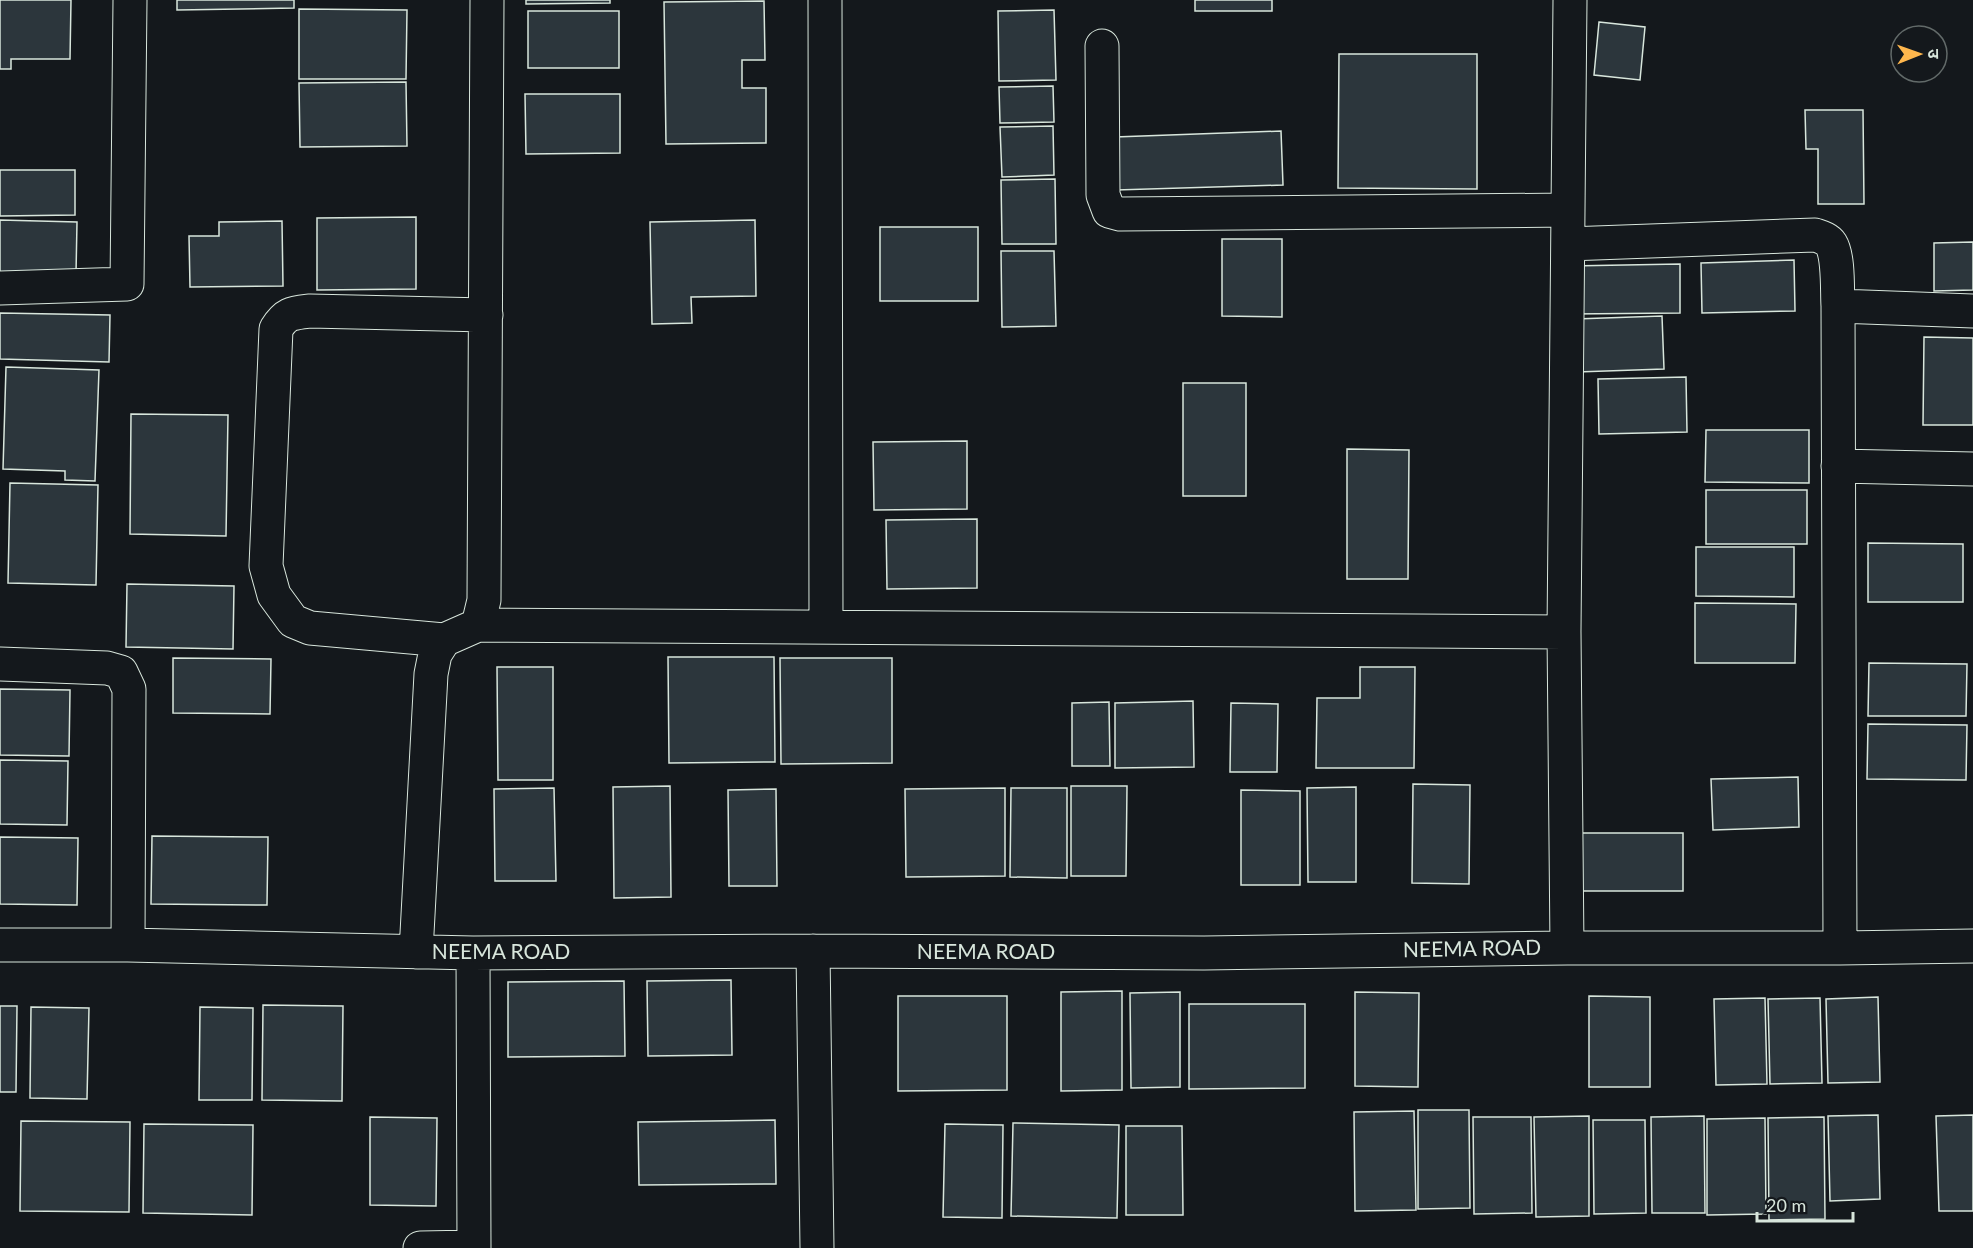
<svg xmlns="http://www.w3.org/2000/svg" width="1973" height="1248" font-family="Lato,'Noto Sans Devanagari',sans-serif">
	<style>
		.building { fill: #2c363c; stroke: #d8e6dc; stroke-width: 1.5 }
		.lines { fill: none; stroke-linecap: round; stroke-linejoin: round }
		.minor-casing { stroke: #d8e6dc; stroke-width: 35 }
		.minor { stroke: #14181c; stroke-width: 33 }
		.labels { text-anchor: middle; stroke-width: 4.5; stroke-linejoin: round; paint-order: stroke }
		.street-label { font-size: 21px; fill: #d8e6dc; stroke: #14181c }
	</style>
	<rect width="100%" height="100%" fill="#14181c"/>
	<path class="building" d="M 0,0 L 71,0 L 70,59 L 11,59 L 11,69 L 0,69 Z
		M 177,0 L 294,0 L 294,8 L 177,10 Z
		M 526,0 L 610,0 L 610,3 L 526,4 Z
		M 1195,0 L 1272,0 L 1272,11 L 1195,11 Z
		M 764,1 L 765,60 L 742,60 L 742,88 L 766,88 L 766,143 L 666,144 L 664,2 Z
		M 299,9 L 407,10 L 406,79 L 299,79 Z
		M 1054,10 L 1056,80 L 999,81 L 998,11 Z
		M 528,11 L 619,11 L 619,68 L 528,68 Z
		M 1599,22 L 1645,27 L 1640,80 L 1594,75 Z
		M 1339,54 L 1477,54 L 1477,189 L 1338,188 Z
		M 406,82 L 407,146 L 300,147 L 299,83 Z
		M 1053,86 L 1054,122 L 1000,123 L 999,87 Z
		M 525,94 L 620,94 L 620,153 L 526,154 Z
		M 1805,110 L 1863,110 L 1864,204 L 1818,204 L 1818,149 L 1806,149 Z
		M 1053,126 L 1054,175 L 1002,177 L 1000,127 Z
		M 1281,131 L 1283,185 L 1116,190 L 1115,137 Z
		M 0,170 L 75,170 L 75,215 L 0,216 Z
		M 1055,179 L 1056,244 L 1002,244 L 1001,180 Z
		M 416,217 L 416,289 L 317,290 L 317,218 Z
		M 0,220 L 77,222 L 76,274 L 0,272 Z
		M 755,220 L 756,296 L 691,297 L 692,323 L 652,324 L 650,222 Z
		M 282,221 L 283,286 L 190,287 L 189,236 L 219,236 L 219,222 Z
		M 880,227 L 978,227 L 978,301 L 880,301 Z
		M 1222,239 L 1282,239 L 1282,317 L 1222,316 Z
		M 1973,242 L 1973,290 L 1934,291 L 1934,243 Z
		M 1001,251 L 1054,251 L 1056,326 L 1002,327 Z
		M 1794,260 L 1795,311 L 1702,313 L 1701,263 Z
		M 1680,264 L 1680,313 L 1570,314 L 1569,266 Z
		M 0,313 L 110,315 L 109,362 L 0,359 Z
		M 1662,316 L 1664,369 L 1577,372 L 1575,319 Z
		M 1924,337 L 1973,338 L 1973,425 L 1923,425 Z
		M 6,367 L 99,370 L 95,481 L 65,480 L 65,471 L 3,469 Z
		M 1686,377 L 1687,432 L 1599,434 L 1598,379 Z
		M 1183,383 L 1246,383 L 1246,496 L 1183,496 Z
		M 131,414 L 228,415 L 226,536 L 130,534 Z
		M 1706,430 L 1809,430 L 1809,483 L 1705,482 Z
		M 967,441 L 967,509 L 874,510 L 873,442 Z
		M 1347,449 L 1409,450 L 1408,579 L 1347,579 Z
		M 10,483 L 98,485 L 96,585 L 8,583 Z
		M 1706,490 L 1807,490 L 1807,544 L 1706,544 Z
		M 977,519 L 977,588 L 887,589 L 886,520 Z
		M 1868,543 L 1963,544 L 1963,602 L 1868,602 Z
		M 1696,547 L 1794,547 L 1794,597 L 1696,596 Z
		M 127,584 L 234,586 L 233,649 L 126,647 Z
		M 1695,603 L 1796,604 L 1795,663 L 1695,663 Z
		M 668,657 L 774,657 L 775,762 L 669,763 Z
		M 173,658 L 271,659 L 270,714 L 173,713 Z
		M 780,658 L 892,658 L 892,763 L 781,764 Z
		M 1869,663 L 1967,664 L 1966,716 L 1868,716 Z
		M 497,667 L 553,667 L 553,780 L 498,780 Z
		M 1360,667 L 1415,667 L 1414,768 L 1316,768 L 1317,698 L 1360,698 Z
		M 0,689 L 70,690 L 69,756 L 0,755 Z
		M 1193,701 L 1194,767 L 1115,768 L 1115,703 Z
		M 1109,702 L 1110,766 L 1072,766 L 1072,703 Z
		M 1231,703 L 1278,704 L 1277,772 L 1230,772 Z
		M 1868,724 L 1967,725 L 1966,780 L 1867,779 Z
		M 0,760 L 68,761 L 67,825 L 0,824 Z
		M 1798,777 L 1799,827 L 1713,830 L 1711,779 Z
		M 1413,784 L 1470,785 L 1469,884 L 1412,883 Z
		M 670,786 L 671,897 L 614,898 L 613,787 Z
		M 1071,786 L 1127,786 L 1126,876 L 1071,876 Z
		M 1356,787 L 1356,882 L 1308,882 L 1307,788 Z
		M 554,788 L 556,881 L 495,881 L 494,789 Z
		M 1005,788 L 1005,876 L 906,877 L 905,789 Z
		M 1011,788 L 1067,788 L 1067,878 L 1010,877 Z
		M 776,789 L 777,886 L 729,886 L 728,790 Z
		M 1241,790 L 1300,791 L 1300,885 L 1241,885 Z
		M 1575,833 L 1683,833 L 1683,891 L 1575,891 Z
		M 152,836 L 268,837 L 267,905 L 151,904 Z
		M 0,837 L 78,838 L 77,905 L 0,904 Z
		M 731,980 L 732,1055 L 648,1056 L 647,981 Z
		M 624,981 L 625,1056 L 508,1057 L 508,982 Z
		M 1122,991 L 1122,1090 L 1061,1091 L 1061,992 Z
		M 1180,992 L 1180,1087 L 1131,1088 L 1130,993 Z
		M 1355,992 L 1419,993 L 1418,1087 L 1355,1086 Z
		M 898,996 L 1007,996 L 1007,1090 L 898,1091 Z
		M 1589,996 L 1650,997 L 1650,1087 L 1589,1087 Z
		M 1878,997 L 1880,1082 L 1828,1083 L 1826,999 Z
		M 1765,998 L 1767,1084 L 1716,1085 L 1714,999 Z
		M 1820,998 L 1822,1083 L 1770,1084 L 1768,999 Z
		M 1189,1004 L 1305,1004 L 1305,1088 L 1189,1089 Z
		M 263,1005 L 343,1006 L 342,1101 L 262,1100 Z
		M 0,1006 L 17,1006 L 16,1092 L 0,1092 Z
		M 31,1007 L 89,1008 L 87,1099 L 30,1098 Z
		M 200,1007 L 253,1008 L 252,1100 L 199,1100 Z
		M 1418,1110 L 1469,1110 L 1470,1208 L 1418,1209 Z
		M 1414,1111 L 1416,1210 L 1355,1211 L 1354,1112 Z
		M 1878,1115 L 1880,1199 L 1830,1201 L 1828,1116 Z
		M 1973,1115 L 1973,1211 L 1939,1211 L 1936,1116 Z
		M 1589,1116 L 1589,1216 L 1536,1217 L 1534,1117 Z
		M 1704,1116 L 1705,1213 L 1652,1213 L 1651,1117 Z
		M 370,1117 L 437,1118 L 436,1206 L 370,1205 Z
		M 1473,1117 L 1531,1117 L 1532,1213 L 1474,1214 Z
		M 1824,1117 L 1825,1219 L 1769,1220 L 1768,1118 Z
		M 1765,1118 L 1766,1214 L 1707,1215 L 1707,1119 Z
		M 775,1120 L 776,1184 L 639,1185 L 638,1122 Z
		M 1593,1120 L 1645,1120 L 1646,1213 L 1594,1214 Z
		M 21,1121 L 130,1122 L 129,1212 L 20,1211 Z
		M 1013,1123 L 1119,1125 L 1117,1218 L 1011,1216 Z
		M 144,1124 L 253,1125 L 252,1215 L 143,1213 Z
		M 945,1124 L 1003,1125 L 1002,1218 L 943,1217 Z
		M 1126,1126 L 1182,1126 L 1183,1215 L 1126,1215 Z"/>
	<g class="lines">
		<defs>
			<path id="minor" d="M 825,0 L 826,627
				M 1102,46 L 1103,195 L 1109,211 L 1120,214 L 1568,210
				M 1568,244 L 1815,235 C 1821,237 1828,239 1831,244 C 1839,257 1837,291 1838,306 L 1840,948
				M 0,288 L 127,284 L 130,0
				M 1838,306 L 1973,311
				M 486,315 L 310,311 C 292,313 286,313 276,329 L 266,566 L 274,595 L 293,621 L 310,628 L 444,640 L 478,625 L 1564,632
				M 1838,466 L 1973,469
				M 478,625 L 484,600 L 487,0
				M 0,664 L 107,668 L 121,672 L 129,689 L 128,945
				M 0,945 L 128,945 L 473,953 L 813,951 L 1204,953 L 1567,948 L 1840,948 L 1973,946
				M 1567,948 L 1564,632 L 1570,0
				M 813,951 L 817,1248
				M 416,952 L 431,674 L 435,654 L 444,640
				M 473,953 L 474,1248
				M 420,1248 L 474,1247"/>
		</defs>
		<use href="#minor" class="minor-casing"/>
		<use href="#minor" class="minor"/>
	</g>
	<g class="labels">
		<g class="street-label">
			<text transform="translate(1472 949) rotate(-1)" y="7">NEEMA ROAD</text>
			<text x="501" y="959">NEEMA ROAD</text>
			<text x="986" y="959">NEEMA ROAD</text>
		</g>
	</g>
	<g transform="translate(1919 54) rotate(89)"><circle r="28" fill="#14181c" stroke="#626a69" stroke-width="1.5"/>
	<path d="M0-4.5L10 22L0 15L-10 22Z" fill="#ffb74d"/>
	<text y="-9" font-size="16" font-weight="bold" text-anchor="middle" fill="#d8e6dc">उ</text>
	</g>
	<path d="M1757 1212v9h96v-9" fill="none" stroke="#d8e6dc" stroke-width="3"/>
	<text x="1766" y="1212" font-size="18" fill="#d8e6dc" stroke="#14181c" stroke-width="4.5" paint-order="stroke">20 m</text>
</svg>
